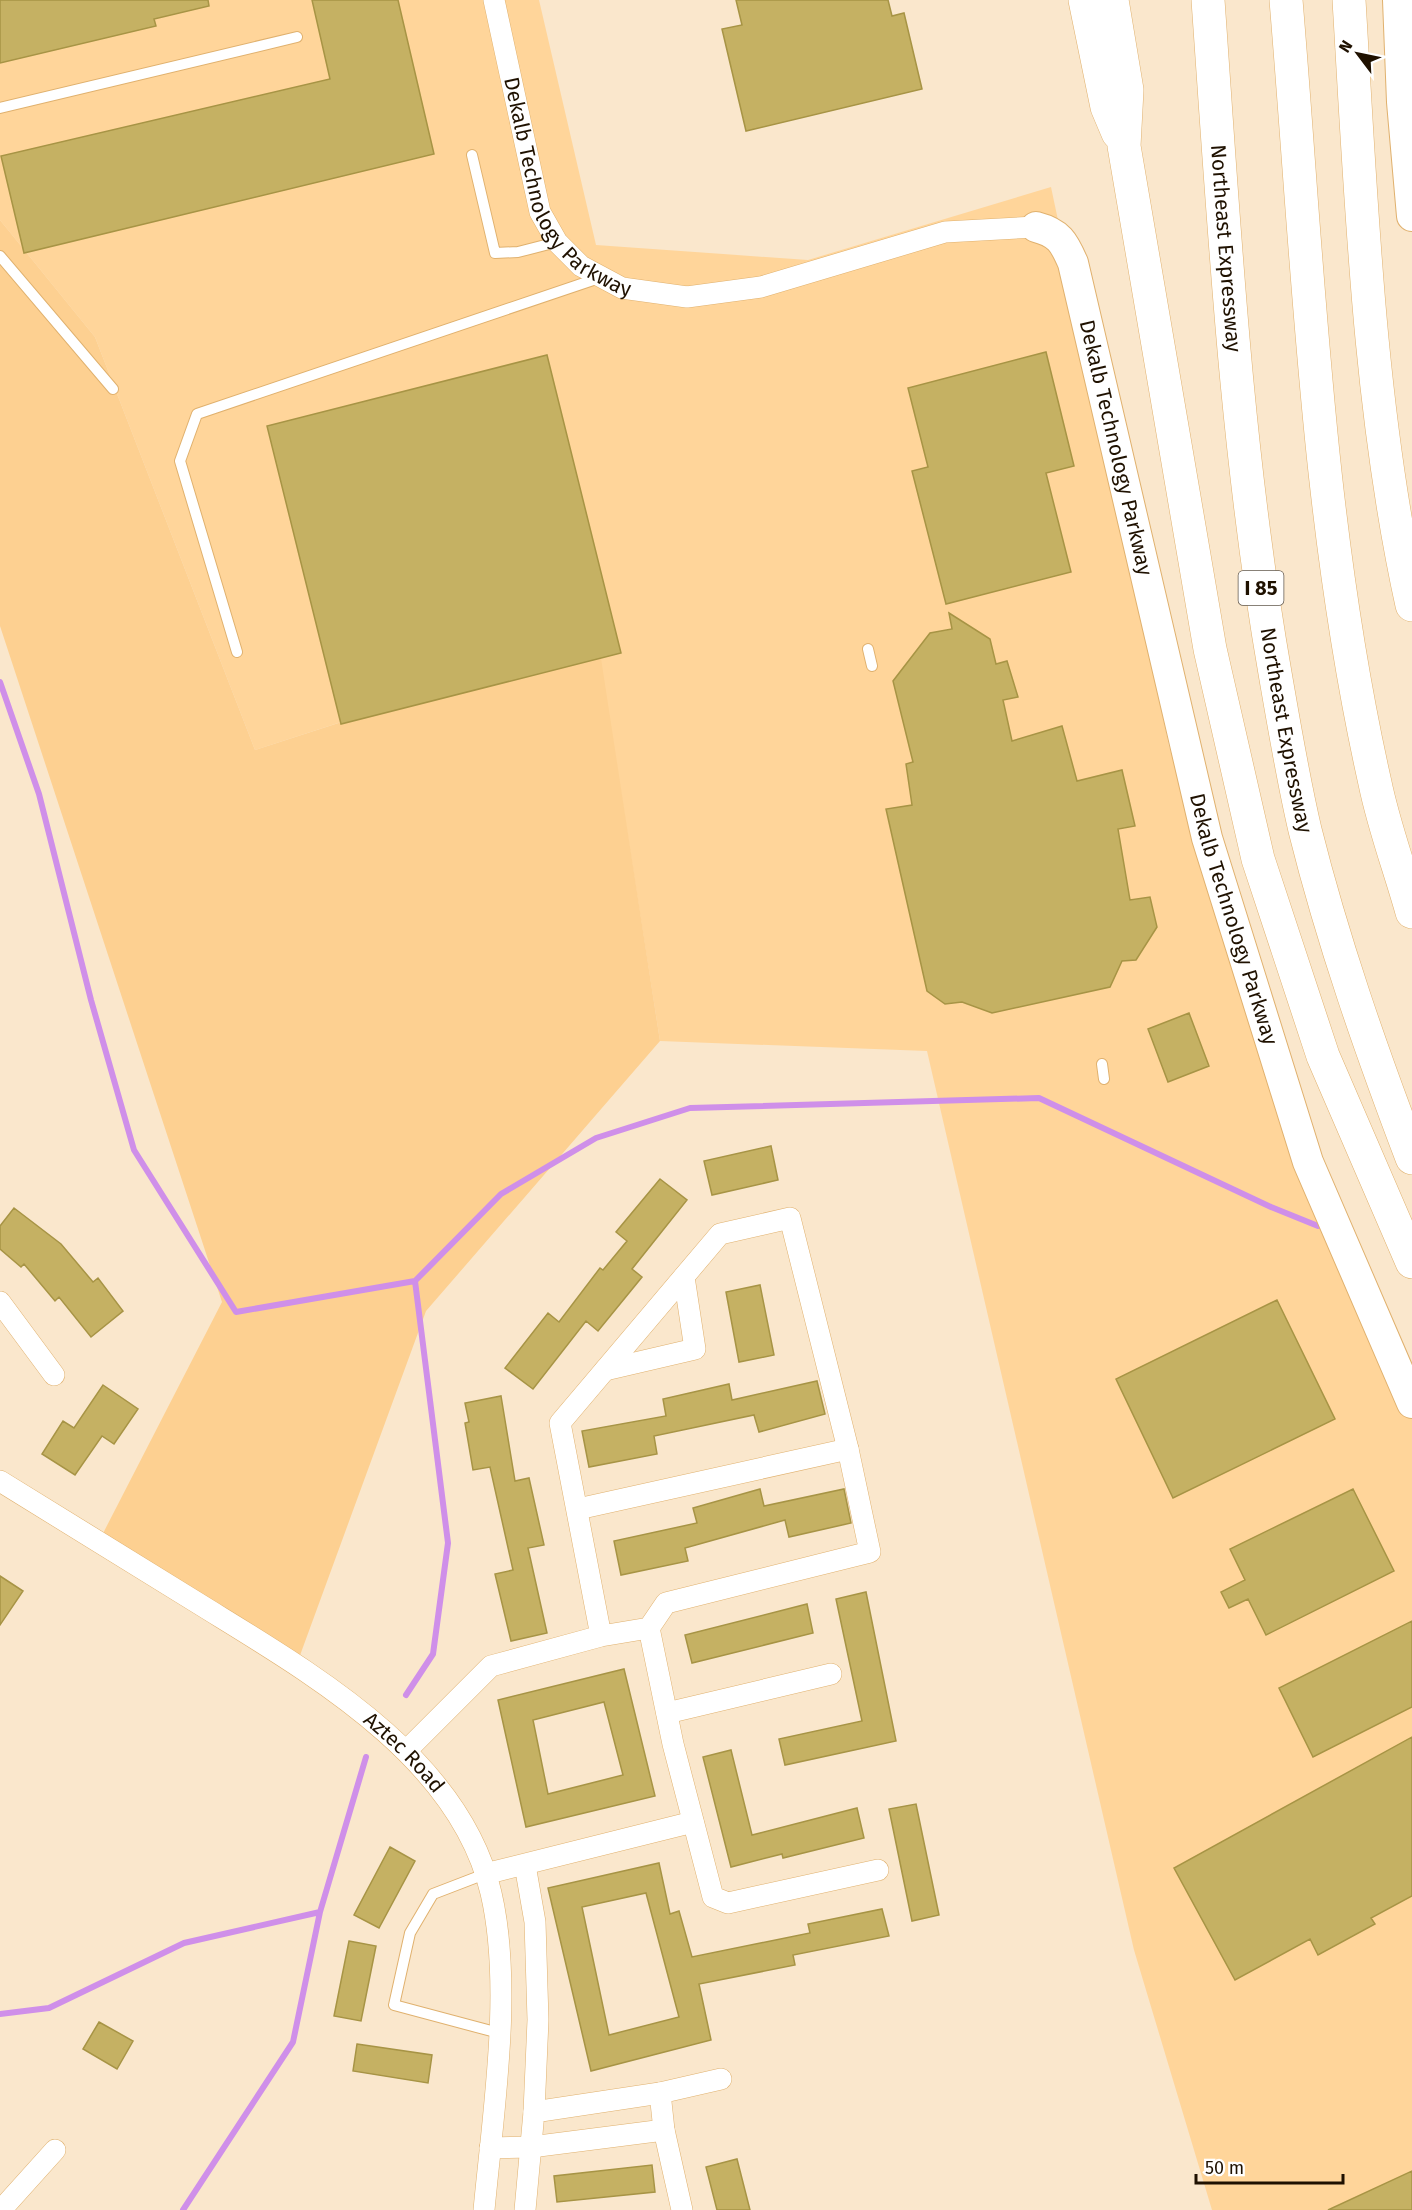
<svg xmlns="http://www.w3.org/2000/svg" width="1412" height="2210" font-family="'Fira Sans',sans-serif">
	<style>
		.built { fill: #ffd59a }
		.green { fill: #fdd091 }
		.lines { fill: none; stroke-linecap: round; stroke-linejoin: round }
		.stream { stroke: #cf8fe9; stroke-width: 6 }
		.building { fill: #c5b163; stroke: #a79445; stroke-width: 1.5; fill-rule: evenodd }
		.lane-casing { stroke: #e0b16e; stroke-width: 12 }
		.street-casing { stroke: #e0b16e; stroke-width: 22 }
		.secondary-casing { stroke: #e0b16e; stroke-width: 32 }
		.highway-casing { stroke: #e0b16e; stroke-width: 34 }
		.lane { stroke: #fff; stroke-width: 10 }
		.street { stroke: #fff; stroke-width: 21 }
		.secondary { stroke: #fff; stroke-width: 30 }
		.highway { stroke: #fff; stroke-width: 33 }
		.labels { text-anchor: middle; stroke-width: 5; stroke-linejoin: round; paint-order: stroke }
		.shield { fill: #fff; stroke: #62584c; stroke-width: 1.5 }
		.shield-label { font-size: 20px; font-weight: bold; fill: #1f1100 }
		.street-label { font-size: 21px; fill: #1f1100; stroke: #fff }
	</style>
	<rect width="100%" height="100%" fill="#fae7cc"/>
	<path class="built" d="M 0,0 L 539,0 L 596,245 L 808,260 L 1051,187 L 1169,746 L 1274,1058 L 1412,1413 L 1412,2210 L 1212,2210 L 1134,1950 L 927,1051 L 660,1041 L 597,639 L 255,750 L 95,337 L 0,220 Z"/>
	<path class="green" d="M 0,220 L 95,337 L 255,750 L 598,639 L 660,1041 L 426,1311 L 295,1669 L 97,1545 L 222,1302 L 0,626 Z"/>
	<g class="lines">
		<path class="stream" d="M 0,682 L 39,794 L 91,1000 L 134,1150 L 236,1312 L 415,1281 L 501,1194 L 596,1138 L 690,1108 L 1039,1098 L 1271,1207 L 1318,1226
			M 406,1695 L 433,1654 L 448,1543 L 415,1281
			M 0,2014 L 49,2008 L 184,1943 L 320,1912
			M 183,2210 L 293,2042 L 320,1912 L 366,1757"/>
	</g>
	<path class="building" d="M 0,0 L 208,0 L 209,6 L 154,19 L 156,26 L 0,63 Z
		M 312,0 L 398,0 L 434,154 L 24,253 L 1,156 L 330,79 Z
		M 736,0 L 888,0 L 892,16 L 904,13 L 922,89 L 746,131 L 722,29 L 742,25 Z
		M 1046,352 L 1074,466 L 1046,473 L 1071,572 L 946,604 L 912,471 L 928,467 L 908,388 Z
		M 547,355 L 621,653 L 341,724 L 267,426 Z
		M 949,613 L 990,639 L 996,664 L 1007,661 L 1018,697 L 1003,700 L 1012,741 L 1062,726 L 1077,781 L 1122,770 L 1135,826 L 1118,829 L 1130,900 L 1150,897 L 1157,927 L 1136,960 L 1122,961 L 1110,987 L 992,1013 L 962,1002 L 945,1004 L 927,991 L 886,809 L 912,805 L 906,764 L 913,762 L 893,681 L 930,633 L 952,629 Z
		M 1189,1013 L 1209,1066 L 1168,1082 L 1148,1029 Z
		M 771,1146 L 778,1180 L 712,1195 L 704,1161 Z
		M 660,1179 L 687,1200 L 632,1269 L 642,1277 L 598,1331 L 586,1321 L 533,1389 L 505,1368 L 548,1313 L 559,1322 L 600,1268 L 603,1270 L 627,1241 L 616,1232 Z
		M 14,1208 L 61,1244 L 93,1282 L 98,1278 L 123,1311 L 91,1337 L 59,1297 L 55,1301 L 24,1264 L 21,1267 L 0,1249 L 0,1226 Z
		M 760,1285 L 774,1355 L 739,1362 L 726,1292 Z
		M 1277,1300 L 1335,1419 L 1173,1498 L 1116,1379 Z
		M 817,1381 L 825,1414 L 759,1432 L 754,1415 L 654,1436 L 657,1454 L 589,1467 L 582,1431 L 666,1416 L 663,1399 L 729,1384 L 732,1400 Z
		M 103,1385 L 138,1409 L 114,1444 L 102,1436 L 75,1475 L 42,1454 L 63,1421 L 74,1428 Z
		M 501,1396 L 515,1481 L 529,1478 L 544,1545 L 528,1548 L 547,1633 L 511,1641 L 495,1574 L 513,1570 L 490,1467 L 473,1470 L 465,1423 L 469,1422 L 465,1403 Z
		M 760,1489 L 764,1506 L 844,1489 L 851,1523 L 789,1537 L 785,1520 L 685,1548 L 688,1561 L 621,1575 L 614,1541 L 697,1523 L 693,1508 Z
		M 1353,1489 L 1394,1571 L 1266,1635 L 1248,1599 L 1229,1608 L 1221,1592 L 1245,1580 L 1230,1549 Z
		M 0,1576 L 23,1591 L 0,1625 Z
		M 866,1592 L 896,1741 L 785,1765 L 779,1739 L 862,1721 L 836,1599 Z
		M 807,1604 L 813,1633 L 692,1663 L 685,1635 Z
		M 1412,1621 L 1412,1707 L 1313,1757 L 1279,1688 Z
		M 624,1669 L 655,1796 L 526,1827 L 498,1700 ZM 604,1702 L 623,1775 L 548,1794 L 533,1720 Z
		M 1412,1737 L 1412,1896 L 1371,1918 L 1375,1924 L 1318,1955 L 1310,1939 L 1235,1980 L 1174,1868 Z
		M 731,1750 L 752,1835 L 857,1808 L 864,1838 L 783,1858 L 782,1854 L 731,1867 L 703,1757 Z
		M 916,1804 L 939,1915 L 912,1921 L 889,1809 Z
		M 390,1847 L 415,1861 L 379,1928 L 354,1915 Z
		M 659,1863 L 670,1914 L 679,1911 L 692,1957 L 810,1933 L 808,1924 L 882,1909 L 889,1936 L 793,1955 L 795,1965 L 699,1984 L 711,2040 L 591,2071 L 548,1888 ZM 646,1893 L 679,2017 L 609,2035 L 582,1907 Z
		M 349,1941 L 376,1946 L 361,2021 L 334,2016 Z
		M 99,2022 L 133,2041 L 117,2069 L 83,2049 Z
		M 357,2044 L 432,2055 L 428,2083 L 353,2071 Z
		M 737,2159 L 750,2210 L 717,2210 L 706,2167 Z
		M 652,2165 L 655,2192 L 557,2202 L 554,2176 Z
		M 1412,2171 L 1412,2210 L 1328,2210 Z"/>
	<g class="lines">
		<defs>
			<path id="lane" d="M 0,108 L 297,37
				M 472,155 L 495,253 L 518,252 L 557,242
				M 0,256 L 113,389
				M 868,649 L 872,666
				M 237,652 L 180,461 L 197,414 L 602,277
				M 1102,1064 L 1104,1079
				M 485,1874 L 433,1894 L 410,1933 L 394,2005 L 499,2033"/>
			<g id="street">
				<path id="s1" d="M 494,0 L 540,212 L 557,242 L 581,266 L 622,288 L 687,297 L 761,287 L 945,232 L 1036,227"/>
				<path d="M 0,1302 L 54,1375"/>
				<path d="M 605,1370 L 695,1349 L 684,1277"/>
				<path id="s2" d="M 0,1481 C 65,1521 130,1561 196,1602 C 307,1671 459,1755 491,1893 C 513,1987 493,2113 484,2210"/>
				<path d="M 578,1509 L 848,1449"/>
				<path d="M 649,1628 L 673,1744 L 713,1897 L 728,1903 L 878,1870"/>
				<path d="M 667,1713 L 831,1674"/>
				<path d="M 407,1750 L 491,1666 L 601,1636 L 649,1628 L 666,1603 L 870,1552 L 848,1449 L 790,1218 L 720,1234 L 560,1423 L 601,1636"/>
				<path d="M 525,1865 L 535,1922 L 538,2020 L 534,2112"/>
				<path d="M 485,1874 L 693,1822"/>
				<path d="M 660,2093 L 664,2130 L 682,2210"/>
				<path d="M 490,2148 L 531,2147 L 664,2130"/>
				<path d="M 1,2210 L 55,2150"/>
				<path d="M 525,2210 L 534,2112 L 660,2093 L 721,2079"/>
			</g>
			<g id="secondary">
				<path d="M 1398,0 L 1402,102 L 1412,216"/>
				<path id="s3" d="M 1036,227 C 1059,233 1064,242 1073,263 L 1207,838 L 1308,1162 L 1412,1403"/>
			</g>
			<g id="highway">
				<path d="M 1085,0 L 1107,107 L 1118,133"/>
				<path d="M 1112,0 L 1127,90 L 1124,146 L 1210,649 L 1258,859 L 1323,1056 L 1412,1262"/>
				<path id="s4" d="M 1208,0 C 1224,225 1236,450 1275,673 C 1284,725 1293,779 1305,830 C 1333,942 1371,1050 1412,1158"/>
				<path d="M 1286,0 C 1308,261 1317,526 1375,783 C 1384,827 1400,869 1412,912"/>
				<path d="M 1349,0 C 1361,199 1369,411 1412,605"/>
			</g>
		</defs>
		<use href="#lane" class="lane-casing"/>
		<use href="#street" class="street-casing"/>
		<use href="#secondary" class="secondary-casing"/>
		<use href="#highway" class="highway-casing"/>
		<use href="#lane" class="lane"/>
		<use href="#street" class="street"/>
		<use href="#secondary" class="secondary"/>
		<use href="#highway" class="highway"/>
	</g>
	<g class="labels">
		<rect class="shield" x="1238.5" y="571" width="45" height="34" rx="4.5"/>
		<g class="shield-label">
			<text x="1261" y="595">I 85</text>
		</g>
		<g class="street-label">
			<text dy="7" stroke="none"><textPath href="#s1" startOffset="210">Dekalb Technology Parkway</textPath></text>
			<text dy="7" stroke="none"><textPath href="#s4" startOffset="249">Northeast Expressway</textPath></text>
			<text dy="7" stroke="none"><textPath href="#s3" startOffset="244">Dekalb Technology Parkway</textPath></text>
			<text dy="7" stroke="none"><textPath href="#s4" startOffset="735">Northeast Expressway</textPath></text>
			<text dy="7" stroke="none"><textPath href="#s3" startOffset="730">Dekalb Technology Parkway</textPath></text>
			<text dy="7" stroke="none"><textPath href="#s2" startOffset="488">Aztec Road</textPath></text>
		</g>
	</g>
	<g transform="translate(1358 54) rotate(302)" stroke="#ffffff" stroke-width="4.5" paint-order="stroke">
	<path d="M0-4.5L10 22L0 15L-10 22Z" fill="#1f1100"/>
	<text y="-9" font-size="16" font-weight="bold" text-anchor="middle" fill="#1f1100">N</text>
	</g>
	<path d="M1196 2174v9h147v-9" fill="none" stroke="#1f1100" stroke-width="3"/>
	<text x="1205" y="2174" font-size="18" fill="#1f1100" stroke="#ffffff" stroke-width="4.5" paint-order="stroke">50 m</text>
</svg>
